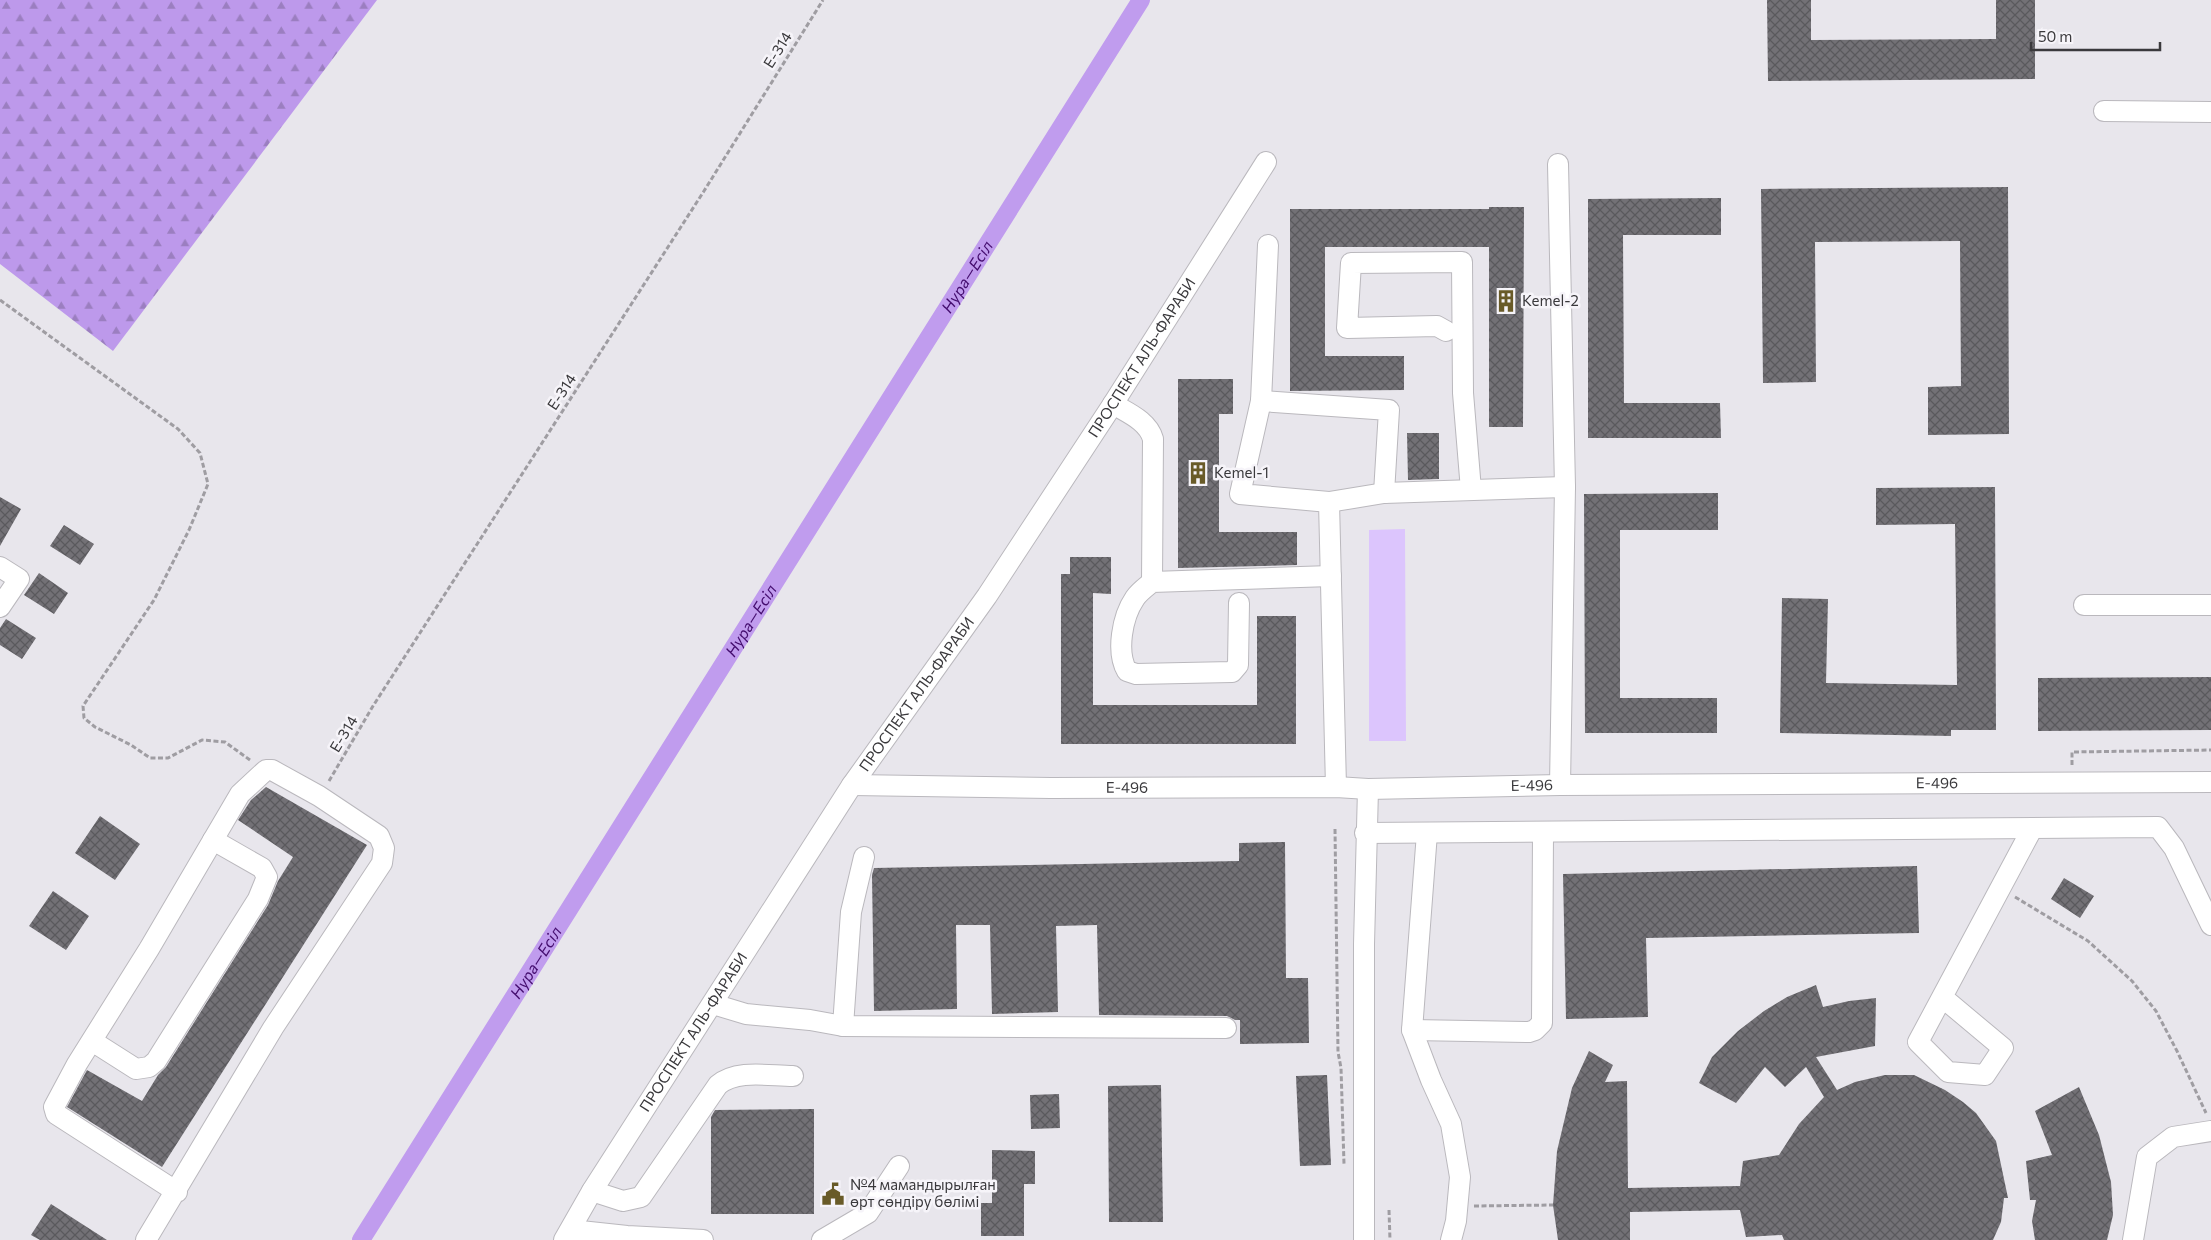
<svg xmlns="http://www.w3.org/2000/svg" width="2211" height="1240" font-family="Commissioner,sans-serif">
	<style>
		.forest { fill: url(#forest-firs) }
		.green { fill: #dcc5fd }
		.lines { fill: none; stroke-linecap: round; stroke-linejoin: round }
		.canal { stroke: #c09cee; stroke-width: 18 }
		.building { fill: url(#building-cross-hatch) }
		.minor-casing { stroke: #bab8bd; stroke-width: 22 }
		.path { stroke: #9f9da2; stroke-width: 3; stroke-dasharray: 5 2.5; stroke-linecap: butt }
		.minor { stroke: #fff; stroke-width: 20 }
		.labels { text-anchor: middle; stroke-width: 5; stroke-linejoin: round; paint-order: stroke }
		.street-label { font-size: 15px; fill: #3a393c; stroke: #f6f4f9 }
		.poi-label { font-size: 15px; fill: #3a393c; stroke: #f6f4f9; text-anchor: start }
		.water-label { font-size: 16px; font-style: italic; fill: #440d6e; stroke: #f6f4f9 }
	</style>
	<defs>
		<pattern id="forest-firs" width="22" height="20" patternUnits="userSpaceOnUse" patternTransform="scale(1.25)"><rect width="22" height="20" fill="#bd99eb"/><path d="M5 1l3.5 6h-7zM16 11l3.5 6h-7z" fill="#9b7ec0"/></pattern>
		<pattern id="building-cross-hatch" width="8" height="8" patternUnits="userSpaceOnUse" patternTransform="scale(1.25)"><rect width="8" height="8" fill="#737176"/><path d="M0 0l8 8M0 8l8-8" fill="none" stroke="#5a595d"/></pattern>
	</defs>
	<rect width="100%" height="100%" fill="#e8e6ec"/>
	<path class="forest" d="M 0,0 L 377,0 L 113,351 L 0,264 Z"/>
	<path class="green" d="M 1405,529 L 1406,741 L 1369,741 L 1369,530 Z"/>
	<g class="lines">
		<path class="canal" id="s1" d="M 361,1240 L 1141,0"/>
	</g>
	<path class="building" d="M 1767,0 L 1811,0 L 1811,40 L 1996,39 L 1996,0 L 2035,0 L 2035,79 L 1768,81 Z
		M 2008,187 L 2009,434 L 1928,435 L 1928,387 L 1961,386 L 1960,241 L 1815,242 L 1816,382 L 1763,383 L 1761,189 Z
		M 1721,198 L 1721,235 L 1623,235 L 1624,403 L 1720,403 L 1721,438 L 1588,438 L 1588,199 Z
		M 1489,207 L 1524,207 L 1523,427 L 1489,427 L 1489,247 L 1325,247 L 1325,356 L 1404,356 L 1404,390 L 1290,391 L 1290,209 L 1489,209 Z
		M 1178,379 L 1233,379 L 1233,414 L 1219,414 L 1219,532 L 1297,532 L 1297,565 L 1178,568 Z
		M 1407,433 L 1439,433 L 1439,479 L 1408,480 Z
		M 1995,487 L 1996,730 L 1951,730 L 1951,736 L 1780,733 L 1782,598 L 1828,599 L 1826,683 L 1957,685 L 1955,524 L 1876,525 L 1876,488 Z
		M 1718,493 L 1718,530 L 1620,530 L 1620,698 L 1717,698 L 1717,733 L 1585,733 L 1584,494 Z
		M 0,497 L 21,509 L 0,546 Z
		M 64,525 L 94,544 L 80,565 L 50,546 Z
		M 1070,557 L 1111,557 L 1111,594 L 1093,593 L 1093,705 L 1257,705 L 1257,616 L 1296,616 L 1296,744 L 1061,744 L 1061,574 L 1070,574 Z
		M 39,573 L 68,593 L 54,614 L 24,595 Z
		M 6,619 L 36,638 L 22,659 L 0,645 L 0,628 Z
		M 2211,677 L 2211,730 L 2038,731 L 2038,678 Z
		M 266,787 L 367,845 L 162,1167 L 67,1107 L 87,1070 L 142,1101 L 158,1075 L 166,1067 L 268,905 L 278,881 L 293,857 L 238,820 L 251,800 Z
		M 100,816 L 140,844 L 115,880 L 75,853 Z
		M 1285,842 L 1286,978 L 1308,978 L 1309,1043 L 1240,1044 L 1240,1020 L 1235,1020 L 1227,1016 L 1099,1015 L 1097,925 L 1056,926 L 1058,1012 L 992,1014 L 990,925 L 956,925 L 957,1009 L 874,1011 L 872,875 L 874,868 L 1239,861 L 1239,843 Z
		M 1917,866 L 1919,933 L 1646,938 L 1648,1017 L 1566,1019 L 1563,874 Z
		M 2064,878 L 2094,896 L 2080,918 L 2051,899 Z
		M 53,891 L 89,916 L 66,950 L 29,926 Z
		M 1816,985 L 1823,1007 L 1849,1001 L 1876,998 L 1875,1046 L 1816,1057 L 1837,1090 L 1855,1082 L 1885,1075 L 1914,1075 L 1945,1090 L 1963,1102 L 1976,1113 L 1996,1141 L 2008,1198 L 2004,1198 L 2001,1222 L 1993,1240 L 1784,1240 L 1782,1235 L 1746,1237 L 1740,1210 L 1630,1212 L 1630,1240 L 1558,1240 L 1553,1205 L 1557,1151 L 1572,1088 L 1589,1051 L 1613,1065 L 1605,1082 L 1627,1081 L 1628,1188 L 1740,1186 L 1743,1161 L 1779,1155 L 1799,1124 L 1824,1097 L 1806,1067 L 1785,1087 L 1765,1067 L 1736,1103 L 1699,1083 L 1712,1057 L 1738,1031 L 1764,1011 L 1787,997 Z
		M 1327,1075 L 1331,1165 L 1300,1166 L 1296,1076 Z
		M 1161,1085 L 1163,1222 L 1109,1222 L 1108,1086 Z
		M 2079,1087 L 2099,1135 L 2111,1182 L 2113,1215 L 2107,1240 L 2035,1240 L 2032,1221 L 2036,1200 L 2030,1200 L 2026,1161 L 2052,1155 L 2035,1111 Z
		M 1059,1094 L 1060,1128 L 1031,1129 L 1030,1095 Z
		M 814,1109 L 814,1214 L 711,1214 L 711,1117 L 715,1110 Z
		M 992,1150 L 1035,1151 L 1035,1184 L 1024,1184 L 1024,1236 L 981,1236 L 981,1203 L 992,1203 Z
		M 51,1204 L 107,1240 L 40,1240 L 31,1235 Z"/>
	<g class="lines">
		<defs>
			<g id="minor">
				<path d="M 2104,111 L 2211,112"/>
				<path d="M 1558,164 L 1565,487 L 1560,785"/>
				<path d="M 1268,245 L 1261,401 L 1240,494 L 1329,502 L 1336,787"/>
				<path d="M 1446,331 L 1437,326 L 1347,328 L 1351,263 L 1462,262 L 1463,393 L 1471,490"/>
				<path d="M 1261,401 L 1389,410 L 1384,493"/>
				<path d="M 1113,404 C 1128,413 1148,421 1153,439 L 1152,582"/>
				<path d="M 1329,502 L 1384,493 L 1565,487"/>
				<path d="M 0,567 L 19,579 L 0,607"/>
				<path d="M 1239,603 L 1238,665 L 1232,672 L 1136,674 L 1127,671 C 1116,652 1122,617 1135,598 C 1139,592 1146,587 1152,582 L 1331,576"/>
				<path d="M 2084,605 L 2211,605"/>
				<path id="s2" d="M 852,785 L 1051,788 L 1336,787 L 1368,789 L 1560,785 L 2211,782"/>
				<path d="M 1365,833 L 2158,827 L 2174,848 L 2211,925"/>
				<path d="M 1427,833 L 1412,1030 L 1431,1080 L 1451,1124 L 1460,1177 L 1456,1221 L 1451,1240"/>
				<path d="M 1942,997 L 2003,1048 L 1985,1075 L 1948,1072 L 1918,1042 L 2032,829"/>
				<path d="M 713,1004 L 746,1014 L 810,1020 L 843,1026 L 1226,1028"/>
				<path d="M 843,1026 L 851,912 L 864,857"/>
				<path d="M 1412,1030 L 1529,1032 L 1535,1030 L 1542,1023 L 1543,832"/>
				<path d="M 92,1041 L 136,1069 L 149,1067 L 156,1061 L 258,899 L 267,877 L 262,868 L 213,840"/>
				<path d="M 592,1191 L 623,1201 L 641,1197 L 718,1085 C 737,1069 769,1076 793,1076"/>
				<path d="M 571,1230 L 627,1236 L 703,1240"/>
				<path d="M 146,1240 L 273,1028 L 382,863 L 384,848 L 379,836 L 319,796 L 272,770 L 266,770 L 240,794 L 149,949 L 77,1064 L 54,1107 L 56,1114 L 177,1192"/>
				<path id="s3" d="M 564,1240 L 592,1191 L 852,785 L 987,596 L 1113,404 L 1266,162"/>
				<path d="M 822,1240 L 868,1213 L 899,1166"/>
				<path d="M 1364,1240 L 1364,944 L 1368,789"/>
				<path d="M 2133,1240 L 2147,1157 L 2173,1137 L 2211,1131"/>
			</g>
		</defs>
		<use href="#minor" class="minor-casing"/>
		<path class="path" d="M 0,300 L 178,429 L 200,453 L 208,484 L 189,530 L 154,600 L 83,706 L 84,718 L 95,727 L 131,745 L 150,758 L 168,758 L 202,740 L 225,742 L 250,760
			M 2072,765 L 2072,752 L 2211,750
			M 329,781 L 373,706 L 704,191 L 823,0
			M 1335,829 L 1338,1052 L 1341,1068 L 1344,1164
			M 2015,897 L 2088,941 L 2132,981 L 2156,1011 L 2177,1051 L 2206,1113
			M 1474,1206 L 1553,1205
			M 1389,1210 L 1390,1240"/>
		<use href="#minor" class="minor"/>
	</g>
	<defs>
		<symbol id="building-bare" viewBox="-9 -9 18 18"><path d="M-4-6H4V6H1V3H-1V6H-4ZM-2.5-4.3h1.7v1.8h-1.7ZM.8-4.3h1.7v1.8H.8ZM-2.5-1h1.7V.8h-1.7ZM.8-1h1.7V.8H.8Z" fill="#695b28" stroke="#f6f4f9" stroke-width="2.5" paint-order="stroke"/></symbol>
		<symbol id="civic-bare" viewBox="-9 -9 18 18"><path d="M-.6-6.5H3V-4.5H.6V-3L4-1V1h2V6H-6V1h2V-1L-.6-3ZM-1.2 2.5V6h2.4V2.5Z" fill="#695b28" stroke="#f6f4f9" stroke-width="2.5" paint-order="stroke"/></symbol>
	</defs>
	<g fill-rule="evenodd">
		<use href="#building-bare" x="1490" y="285" width="32" height="32"/>
		<use href="#building-bare" x="1182" y="457" width="32" height="32"/>
		<use href="#civic-bare" x="817" y="1178" width="32" height="32"/>
	</g>
	<g class="labels">
		<g class="street-label">
			<text transform="translate(778 50) rotate(-58)" y="5">E-314</text>
			<text dy="5" stroke="none"><textPath href="#s3" startOffset="1055">ПРОСПЕКТ АЛЬ-ФАРАБИ</textPath></text>
			<text transform="translate(562 392) rotate(-57)" y="5">E-314</text>
			<text dy="5" stroke="none"><textPath href="#s3" startOffset="650">ПРОСПЕКТ АЛЬ-ФАРАБИ</textPath></text>
			<text transform="translate(344 734) rotate(-59)" y="5">E-314</text>
			<text dy="5" stroke="none"><textPath href="#s2" startOffset="1085">E-496</textPath></text>
			<text dy="5" stroke="none"><textPath href="#s2" startOffset="680">E-496</textPath></text>
			<text dy="5" stroke="none"><textPath href="#s2" startOffset="275">E-496</textPath></text>
			<text dy="5" stroke="none"><textPath href="#s3" startOffset="245">ПРОСПЕКТ АЛЬ-ФАРАБИ</textPath></text>
		</g>
		<g class="poi-label">
			<text x="1522" y="306">Kemel-2</text>
			<text x="1214" y="478">Kemel-1</text>
			<text x="850" y="1190">№4 мамандырылған<tspan x="850" dy="17">өрт сөндіру бөлімі</tspan></text>
		</g>
		<g class="water-label">
			<text dy="6" stroke="none"><textPath href="#s1" startOffset="1138">Нура—Есіл</textPath></text>
			<text dy="6" stroke="none"><textPath href="#s1" startOffset="732">Нура—Есіл</textPath></text>
			<text dy="6" stroke="none"><textPath href="#s1" startOffset="328">Нура—Есіл</textPath></text>
		</g>
	</g>
	<path d="M2031 42v8h129v-8" fill="none" stroke="#3a393c" stroke-width="2.5"/>
	<text x="2038" y="42" font-size="15" fill="#3a393c" stroke="#f6f4f9" stroke-width="4" paint-order="stroke">50 m</text>
</svg>
